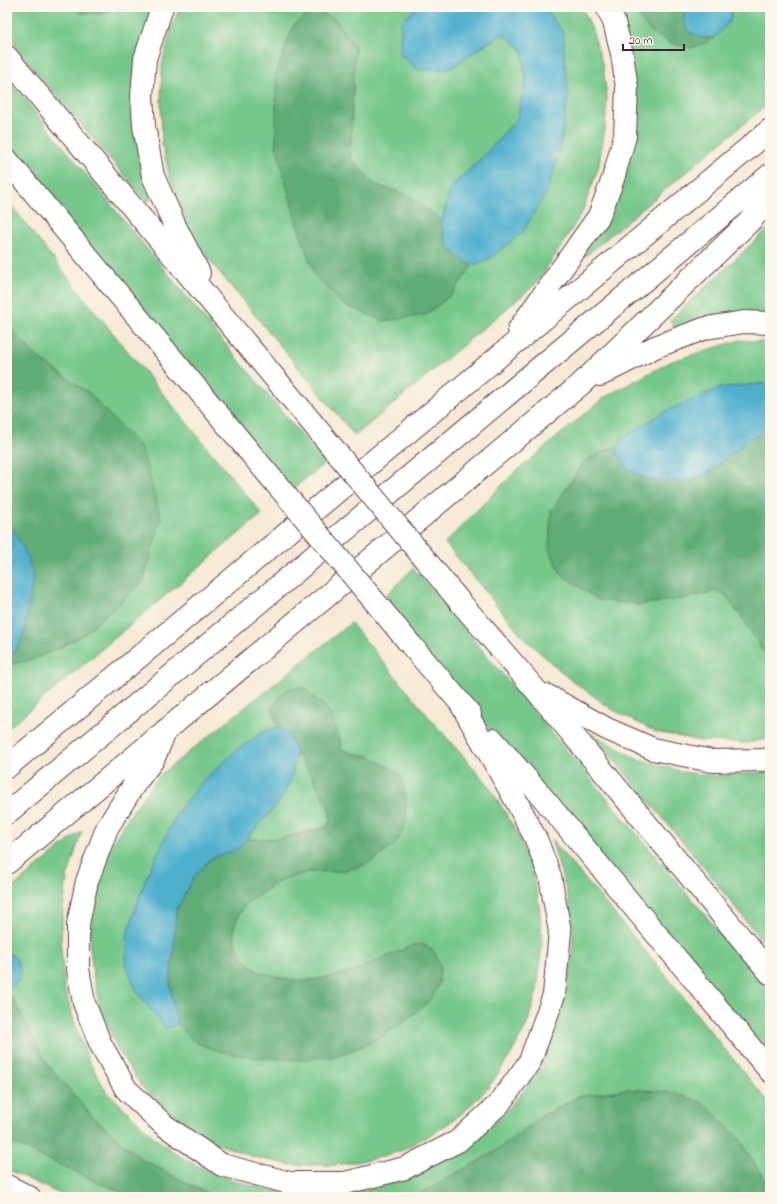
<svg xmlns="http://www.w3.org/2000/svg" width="777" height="1204" font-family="'Indie Flower',sans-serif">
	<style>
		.green { fill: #74c78a; stroke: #5f735a; fill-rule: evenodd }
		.forest { fill: #5fac76; stroke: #546650 }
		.water { fill: #4fb0ce; stroke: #4c687c }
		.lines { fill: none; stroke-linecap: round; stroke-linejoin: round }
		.highway-casing { stroke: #643d44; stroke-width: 24 }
		.highway { stroke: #fff; stroke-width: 22 }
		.highway-bridge-casing { stroke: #643d44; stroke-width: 24; stroke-linecap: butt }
		.highway-bridge { stroke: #fff; stroke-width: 22 }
	</style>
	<rect width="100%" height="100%" fill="#fbf7ec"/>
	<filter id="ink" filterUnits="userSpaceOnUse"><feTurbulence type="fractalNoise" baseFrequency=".025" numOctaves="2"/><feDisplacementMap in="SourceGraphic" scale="8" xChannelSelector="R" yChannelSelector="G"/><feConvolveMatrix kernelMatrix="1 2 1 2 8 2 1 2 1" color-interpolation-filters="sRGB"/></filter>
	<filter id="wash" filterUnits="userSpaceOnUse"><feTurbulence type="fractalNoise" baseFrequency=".012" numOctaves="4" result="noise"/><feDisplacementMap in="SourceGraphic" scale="16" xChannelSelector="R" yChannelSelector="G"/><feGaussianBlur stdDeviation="0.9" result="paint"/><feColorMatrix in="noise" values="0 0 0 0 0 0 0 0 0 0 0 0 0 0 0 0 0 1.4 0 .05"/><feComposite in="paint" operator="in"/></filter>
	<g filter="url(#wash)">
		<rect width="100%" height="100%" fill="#f6e9d4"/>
		<path class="green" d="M 7,7 L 72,7 L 82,13 L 102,14 L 117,7 L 152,7 L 151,200 L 147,201 L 145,200 L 32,67 L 7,36 Z
			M 180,7 L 417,7 L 401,22 L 449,69 L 500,35 L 504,35 L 522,49 L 526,80 L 517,119 L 483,157 L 451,187 L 442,221 L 408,195 L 375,185 L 350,157 L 355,47 L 334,18 L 312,10 L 293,26 L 276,75 L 425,315 L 452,294 L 472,266 L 489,259 L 563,32 L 544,7 L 582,7 L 592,29 L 603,66 L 607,97 L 605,129 L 598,169 L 582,212 L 560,248 L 537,283 L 355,436 L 205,255 L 185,222 L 170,178 L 162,144 L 161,104 L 162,65 L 171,28 Z
			M 616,7 L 634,7 L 643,24 L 692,48 L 731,19 L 732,7 L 770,7 L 770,102 L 583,258 L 581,255 L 623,175 Z
			M 7,78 L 222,340 L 325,463 L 289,492 L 7,151 Z
			M 7,200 L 93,309 L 262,514 L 7,729 L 7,665 L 34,659 L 59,648 L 84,634 L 143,582 L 161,519 L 90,394 L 40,359 L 7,326 Z
			M 770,227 L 770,313 L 678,329 L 673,326 L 670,320 Z
			M 740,340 L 770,343 L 770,383 L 720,388 L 622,438 L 619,444 L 585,461 L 551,511 L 549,549 L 562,575 L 686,598 L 714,591 L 724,593 L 741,616 L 770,661 L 770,738 L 747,743 L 701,741 L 656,732 L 613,710 L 567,677 L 523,637 L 445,543 L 513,474 L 605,397 L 672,361 Z
			M 413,568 L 770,992 L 770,1057 L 409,636 L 380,601 Z
			M 351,623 L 433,722 L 487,783 L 503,809 L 518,835 L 531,868 L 539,904 L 542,937 L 540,964 L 537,991 L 527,1025 L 510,1056 L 488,1088 L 464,1112 L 439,1130 L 400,1151 L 373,1159 L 336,1165 L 291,1165 L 254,1157 L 218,1144 L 175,1118 L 142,1087 L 118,1050 L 101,1010 L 93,974 L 90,947 L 92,918 L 98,884 L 109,848 L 130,815 L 160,775 ZM 290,688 L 337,731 L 342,749 L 354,754 L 370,756 L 379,857 L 362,866 L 342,871 L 309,872 L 283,879 L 244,905 L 234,926 L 235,944 L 244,960 L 259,972 L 285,979 L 305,981 L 336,976 L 359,969 L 392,954 L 434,953 L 440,966 L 439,984 L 196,1043 L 177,1024 L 128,931 L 146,878 L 177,813 L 203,781 L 238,749 L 277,727 L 279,728 L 272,709 L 279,697 Z
			M 591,733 L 635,758 L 683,772 L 720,776 L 770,771 L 770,951 L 693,854 Z
			M 296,752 C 305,765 332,803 331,818 C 330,821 328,825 327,827 L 278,839 L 247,839 L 280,801 L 296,753 Z
			M 82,831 L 67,878 L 62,920 L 61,948 L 64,986 L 76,1028 L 89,1061 L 106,1091 L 156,1139 L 181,1157 L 216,1175 L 253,1186 L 284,1192 L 314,1195 L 350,1192 L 380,1187 L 405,1179 L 466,1148 L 501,1117 L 525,1089 L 544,1057 L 556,1031 L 565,998 L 571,966 L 573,933 L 569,900 L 551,839 L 664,973 L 718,1041 L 770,1104 L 770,1189 L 740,1140 L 626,1089 L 577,1097 L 541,1117 L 493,1153 L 414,1197 L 220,1197 L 210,1195 L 141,1159 L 92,1116 L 47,1064 L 12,997 L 7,994 L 7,992 L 19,981 L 15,957 L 7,953 L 7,892 L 66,843 Z
			M 7,1139 L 21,1147 L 106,1186 L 134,1197 L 66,1197 L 7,1169 Z"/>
		<path class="forest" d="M 72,7 L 117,7 L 102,14 L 82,13 Z
			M 634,7 L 686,7 L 684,21 L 701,38 L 715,38 L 692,48 L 673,44 L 656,35 L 643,24 Z
			M 312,10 L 334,18 L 355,47 L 350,157 L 375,185 L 408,195 L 442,221 L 442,224 L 449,250 L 472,266 L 452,294 L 425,315 L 384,321 L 344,305 L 315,275 L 298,228 L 276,146 L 276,75 L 293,26 Z
			M 7,326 L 40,359 L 90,394 L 142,449 L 161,519 L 143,582 L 84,634 L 59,648 L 34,659 L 7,665 L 7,662 L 17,649 L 13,529 L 7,524 Z
			M 770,433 L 770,661 L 741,616 L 724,593 L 714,591 L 686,598 L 639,605 L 598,600 L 562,575 L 549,549 L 551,511 L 585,461 L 619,444 L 616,450 L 709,473 L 750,438 Z
			M 290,688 L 304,688 L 328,710 L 337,731 L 342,749 L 354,754 L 370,756 L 401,775 L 406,798 L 406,822 L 397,842 L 379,857 L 362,866 L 342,871 L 309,872 L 283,879 L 258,895 L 244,905 L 234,926 L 235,944 L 244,960 L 259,972 L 285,979 L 305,981 L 336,976 L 359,969 L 413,945 L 426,945 L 434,952 L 440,966 L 439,984 L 429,1001 L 402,1024 L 365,1046 L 336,1056 L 300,1060 L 258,1058 L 222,1052 L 196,1043 L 177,1024 L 170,983 L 174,947 L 176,910 L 194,877 L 210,859 L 238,849 L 247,839 L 278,839 L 310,832 L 327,827 L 331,818 L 327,804 L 313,778 L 296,752 L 289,734 L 279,728 L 272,709 L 279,697 Z
			M 7,994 L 12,997 L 47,1064 L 92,1116 L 141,1159 L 210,1195 L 220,1197 L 134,1197 L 106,1186 L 21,1147 L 7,1139 Z
			M 626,1089 L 671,1092 L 704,1103 L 740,1140 L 770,1189 L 770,1197 L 414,1197 L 493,1153 L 541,1117 L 578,1097 Z"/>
		<path class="water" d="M 417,7 L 544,7 L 563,32 L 568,95 L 560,150 L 547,192 L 522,233 L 489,259 L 472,266 L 449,250 L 441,224 L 442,221 L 451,187 L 483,157 L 517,119 L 526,80 L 522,49 L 504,35 L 500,35 L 449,69 L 418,70 L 400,54 L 401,22 Z
			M 686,7 L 732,7 L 731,19 L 715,38 L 701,38 L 687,31 L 684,21 Z
			M 770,383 L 770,433 L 750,438 L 709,473 L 692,481 L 652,481 L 627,469 L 616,450 L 622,438 L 666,411 L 720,388 Z
			M 7,524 L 13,529 L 29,560 L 33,578 L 24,633 L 17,649 L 7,662 Z
			M 277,727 L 289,734 L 296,753 L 292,778 L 280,801 L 238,849 L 210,859 L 194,877 L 176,910 L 174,947 L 170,983 L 177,1024 L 166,1029 L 137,992 L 126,965 L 128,931 L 146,878 L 177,813 L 203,781 L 238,749 L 263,732 Z
			M 7,953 L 15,957 C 24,975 21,979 7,992 Z"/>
	</g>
	<g filter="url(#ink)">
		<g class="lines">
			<defs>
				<path id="highway" d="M 162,7 L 145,59 L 142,96 L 144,126 L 153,176 L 175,226 L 199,273
					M 7,57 L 299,407
					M 7,160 L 248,450
					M 519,329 L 599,216 L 613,179 L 625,136 L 627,88 L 622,54 L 614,22 L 607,7
					M 600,375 L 655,347 L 706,328 L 744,322 L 770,323
					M 461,603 L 535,689 L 770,973
					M 411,645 L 470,714
					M 546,695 L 607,729 L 653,749 L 712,761 L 763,760 L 770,759
					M 166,730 L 153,760 L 135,783 L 107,828 L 87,881 L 78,924 L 78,969 L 84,1003 L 100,1043 L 126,1089 L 164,1125 L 222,1165 L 290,1183 L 345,1183 L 405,1168 L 458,1141 L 499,1104 L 530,1061 L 554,995 L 560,932 L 550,876 L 536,839 L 513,795 L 461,704
					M 493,740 L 539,793 L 770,1071
					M 7,767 L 770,130
					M 7,813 L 770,175
					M 7,863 L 581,384 L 750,221 L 770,200
					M 7,1186 L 29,1197"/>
			</defs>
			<use href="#highway" class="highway-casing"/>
			<use href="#highway" class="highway"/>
			<defs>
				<path id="highway-bridge" d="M 299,407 L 461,603
					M 248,450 L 411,645"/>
			</defs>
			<use href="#highway-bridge" class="highway-bridge-casing"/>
			<use href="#highway-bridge" class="highway-bridge"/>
		</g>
	</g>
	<rect width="777" height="1204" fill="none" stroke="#fbf7ec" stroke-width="24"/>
	<path d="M623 44v6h61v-6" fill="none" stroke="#4a1f2b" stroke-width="2"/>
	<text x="629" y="44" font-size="12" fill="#4a1f2b" stroke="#fbf7ec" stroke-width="3" paint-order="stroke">20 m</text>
</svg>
